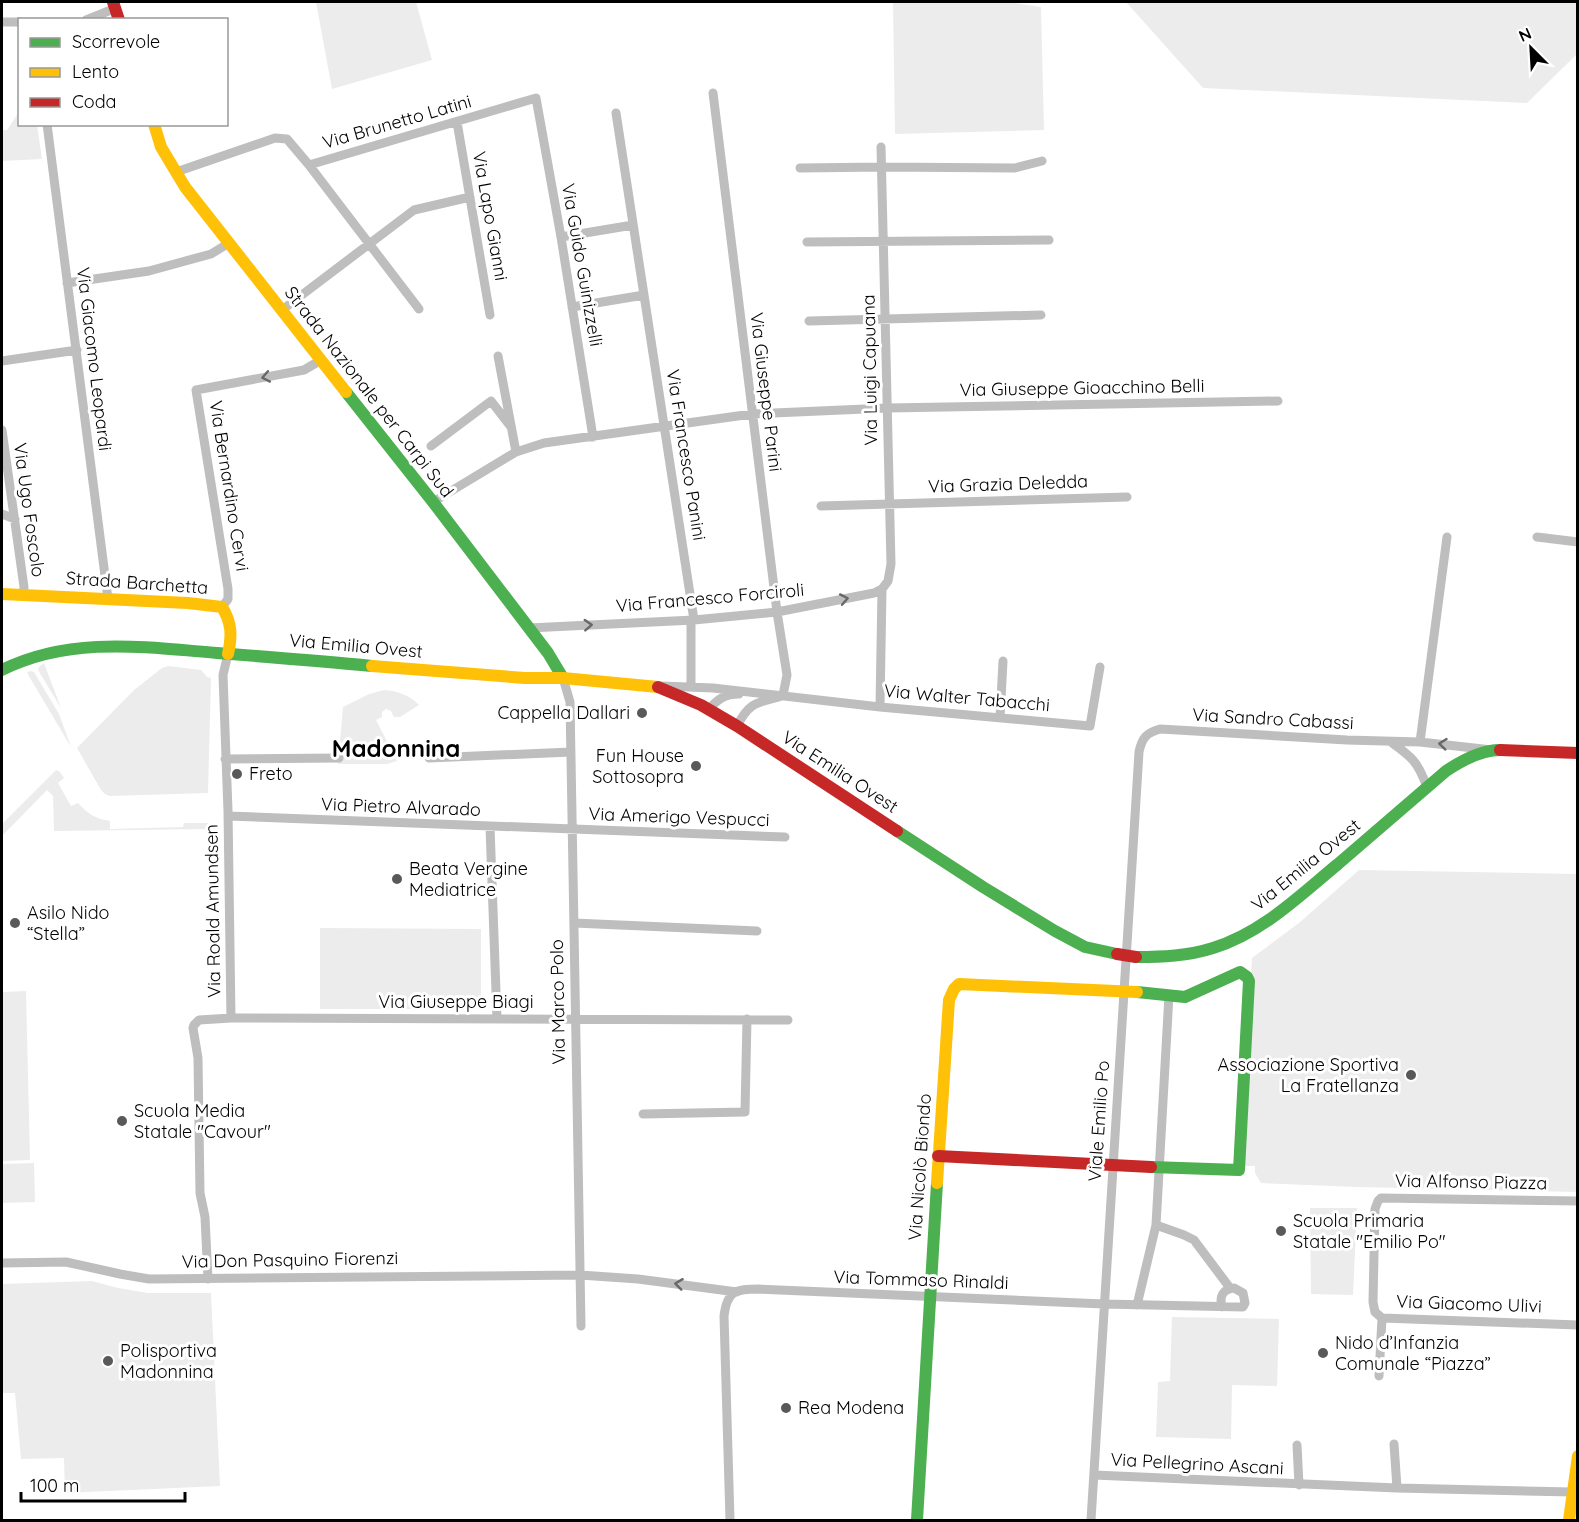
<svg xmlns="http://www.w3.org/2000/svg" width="1579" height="1522" font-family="Quicksand,sans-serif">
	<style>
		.green { fill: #ececec }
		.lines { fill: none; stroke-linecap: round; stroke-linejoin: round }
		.street { stroke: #bebebe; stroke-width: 9 }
		.fast { stroke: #4caf50; stroke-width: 12 }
		.slow { stroke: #ffc107; stroke-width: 12 }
		.jam { stroke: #c62828; stroke-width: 12 }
		.jam-bridge { stroke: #c62828; stroke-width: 12 }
		.oneway { stroke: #686868 }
		.poi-dot { fill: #595959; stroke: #fff; stroke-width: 2 }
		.labels { text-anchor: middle; stroke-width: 6; stroke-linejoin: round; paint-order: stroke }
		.street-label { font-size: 18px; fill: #000; stroke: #fff }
		.poi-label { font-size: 18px; fill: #000; stroke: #fff; text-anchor: start }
		.district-label { font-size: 24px; font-weight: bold; fill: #000; stroke: #fff }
	</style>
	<rect width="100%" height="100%" fill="#fff"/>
	<path class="green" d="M 316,2 L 416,2 L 432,60 L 332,89 Z
		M 893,2 L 1007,2 L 1041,7 L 1044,130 L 895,134 Z
		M 1126,2 L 1577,2 L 1577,54 L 1527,103 L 1203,88 Z
		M 19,112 L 20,124 L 37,125 L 42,159 L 2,161 L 2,130 L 7,130 Z
		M 44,663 L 61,708 L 38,670 L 39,667 Z
		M 168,666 L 201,670 L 207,677 L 211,678 L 208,793 L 110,796 L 105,794 L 101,790 L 77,748 L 134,690 L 162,668 Z
		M 31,671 L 34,672 L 59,714 L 71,747 L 30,678 L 27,672 Z
		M 384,690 C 398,691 409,695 419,705 L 400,717 L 394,717 L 391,711 L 386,709 L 382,712 L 382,717 L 376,720 L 397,761 L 387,764 L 338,764 L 343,707 L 369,694 Z
		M 56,770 L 60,772 L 64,778 L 58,783 L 71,806 L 78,803 C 88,814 96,819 110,821 L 110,829 L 183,827 L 184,823 L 209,823 L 209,829 L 54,831 L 53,796 L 47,790 L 2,836 L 2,824 Z
		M 1359,870 L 1577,874 L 1577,1192 L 1357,1187 L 1261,1183 L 1255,1173 L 1255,1166 L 1240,1166 L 1252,958 L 1299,923 Z
		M 320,928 L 481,929 L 481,1009 L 320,1009 Z
		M 26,991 L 30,1160 L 2,1161 L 2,992 Z
		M 34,1163 L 35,1202 L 2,1203 L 2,1164 Z
		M 1310,1208 L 1357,1208 L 1353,1295 L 1311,1294 Z
		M 92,1281 L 118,1288 L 148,1293 L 211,1293 L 220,1486 L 65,1493 L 64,1458 L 21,1459 L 15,1393 L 2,1393 L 2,1284 Z
		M 1172,1317 L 1279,1319 L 1277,1386 L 1232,1385 L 1231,1439 L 1156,1437 L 1158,1382 L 1170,1381 Z"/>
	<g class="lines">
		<path class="street" d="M 86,20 L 116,8
			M 2,22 L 20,22
			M 713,93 L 777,612 L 787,675 L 783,695
			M 616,113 L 694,620
			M 457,122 L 490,315
			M 47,124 L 108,599
			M 881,147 L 891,564 L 888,581 L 882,589
			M 309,165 L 536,98 L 561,237 L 593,437
			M 800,168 L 882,167 L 1015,168 L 1042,161
			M 176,172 L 275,138 L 287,139 L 309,165 L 419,309
			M 561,237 L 633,225
			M 807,242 L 1049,240
			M 67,283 L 149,271 L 211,254 L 229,243
			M 572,307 L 644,295
			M 282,310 L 414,210 L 470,197
			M 809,321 L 1041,315
			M 498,356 L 516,452
			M 2,361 L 77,350
			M 2,430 L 24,587 L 23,595
			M 431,446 L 491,401 L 511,427
			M 433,502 L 516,452 L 544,443 L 752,414 L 888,408 L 1278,401
			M 821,506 L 1127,497
			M 2,514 L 15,519
			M 1537,537 L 1578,542
			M 222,607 L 228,599 L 228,589 L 196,390 L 304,370 L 321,360
			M 691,620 L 691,687
			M 529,628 L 694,620 L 777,612 L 874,593 L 882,589 L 880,707
			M 228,654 L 223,675 L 228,811 L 231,1018
			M 563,678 L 570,702 L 581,1326
			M 662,686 L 713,688 L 880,707 L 1090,726 L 1100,667
			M 709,709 C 718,699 725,694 739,694
			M 1000,718 L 1003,661
			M 737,726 C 749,703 755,703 779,697
			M 1391,742 C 1412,757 1418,762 1427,787
			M 1420,742 L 1447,537
			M 429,758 L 571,752
			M 225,759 L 339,758
			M 228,816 L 785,837
			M 490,827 L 497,1019
			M 574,923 L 757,931
			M 643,1114 L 745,1112 L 747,1019
			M 1156,1225 L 1184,1235 L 1194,1240 L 1230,1288
			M 2,1263 L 66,1262 L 120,1274 L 149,1279 L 580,1275 L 638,1279 L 737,1292
			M 208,1279 L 205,1217 L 200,1193 L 198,1058 L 193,1028 L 194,1025 L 199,1020 L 231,1018 L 788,1020
			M 1137,1305 L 1156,1225 L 1169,995
			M 1382,1318 L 1375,1312 L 1373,1302 L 1375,1209 L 1378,1201 L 1381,1198 L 1578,1201
			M 1379,1376 L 1382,1318 L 1578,1325
			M 1394,1444 L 1397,1488
			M 1297,1445 L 1299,1485
			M 1094,1475 L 1397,1488 L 1573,1492
			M 730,1520 L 724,1316 C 727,1291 735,1289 759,1289 L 1104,1304 L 1243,1307 L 1245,1303 L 1243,1293 L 1234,1288 C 1223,1289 1219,1296 1222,1307
			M 1091,1520 L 1139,752 C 1142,738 1146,733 1160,729 L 1347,740 L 1420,742 L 1492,750"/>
		<path class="fast" d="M 346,392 L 433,502 L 548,653 L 563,678
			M 2,670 C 70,636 144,647 217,653 C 269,657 321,661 372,666
			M 897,831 L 983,887 L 1055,931 L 1085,947 L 1117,954
			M 1136,957 C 1162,957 1188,956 1213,948 C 1262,933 1299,896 1338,864 C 1374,833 1410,802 1446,771 C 1461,761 1481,750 1500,750
			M 1137,992 L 1185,997 L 1240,972 L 1247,977 L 1249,981 L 1239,1170 L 1151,1167
			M 917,1520 L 937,1183"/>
		<path class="slow" d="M 154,124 L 161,147 L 185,187 L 346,392
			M 2,594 L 188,603 L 222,607 C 232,623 232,636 228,654
			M 372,666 L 525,678 L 563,678 L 658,687
			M 937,1183 L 949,1000 L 954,989 L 959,984 L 1137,992
			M 1569,1520 L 1578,1456"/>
		<path class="jam" d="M 113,2 L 119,20
			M 658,687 L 701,705 L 737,726 L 897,831
			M 1500,750 L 1578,753
			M 938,1156 L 1151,1167"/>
		<path class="jam-bridge" d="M 1117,954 L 1136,957"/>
	</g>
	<defs><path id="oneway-chevron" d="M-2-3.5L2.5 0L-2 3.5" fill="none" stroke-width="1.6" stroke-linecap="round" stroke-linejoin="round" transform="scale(1.5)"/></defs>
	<g class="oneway">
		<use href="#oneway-chevron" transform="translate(266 377) rotate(169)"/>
		<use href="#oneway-chevron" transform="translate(844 599) rotate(-11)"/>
		<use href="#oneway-chevron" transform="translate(588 625) rotate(-3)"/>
		<use href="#oneway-chevron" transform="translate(1443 744) rotate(-174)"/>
		<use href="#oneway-chevron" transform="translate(679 1284) rotate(-173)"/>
	</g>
	<g class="poi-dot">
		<circle cx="642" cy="713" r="6"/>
		<circle cx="696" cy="766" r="6"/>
		<circle cx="237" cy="774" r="6"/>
		<circle cx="397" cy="879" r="6"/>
		<circle cx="15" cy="923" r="6"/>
		<circle cx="1411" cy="1075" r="6"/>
		<circle cx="122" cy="1121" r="6"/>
		<circle cx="1281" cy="1231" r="6"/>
		<circle cx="1323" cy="1353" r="6"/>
		<circle cx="108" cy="1361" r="6"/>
		<circle cx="786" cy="1408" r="6"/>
	</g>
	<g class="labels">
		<g class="street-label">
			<text transform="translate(397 122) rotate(-16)" y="6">Via Brunetto Latini</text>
			<text transform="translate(490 216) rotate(80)" y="6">Via Lapo Gianni</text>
			<text transform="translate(582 265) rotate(80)" y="6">Via Guido Guinizzelli</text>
			<text transform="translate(94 359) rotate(83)" y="6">Via Giacomo Leopardi</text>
			<text transform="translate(870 370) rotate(-91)" y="6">Via Luigi Capuana</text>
			<text transform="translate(1082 388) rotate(-1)" y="6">Via Giuseppe Gioacchino Belli</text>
			<text transform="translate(369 392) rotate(52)" y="6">Strada Nazionale per Carpi Sud</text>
			<text transform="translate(766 392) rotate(83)" y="6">Via Giuseppe Parini</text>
			<text transform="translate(686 455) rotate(81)" y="6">Via Francesco Panini</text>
			<text transform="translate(1008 484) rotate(-2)" y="6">Via Grazia Deledda</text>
			<text transform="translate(229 486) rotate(81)" y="6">Via Bernardino Cervi</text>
			<text transform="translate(29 510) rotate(82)" y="6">Via Ugo Foscolo</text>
			<text transform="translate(137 583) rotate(4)" y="6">Strada Barchetta</text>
			<text transform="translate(710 598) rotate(-5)" y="6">Via Francesco Forciroli</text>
			<text transform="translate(356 646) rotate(5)" y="6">Via Emilia Ovest</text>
			<text transform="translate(967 698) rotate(5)" y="6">Via Walter Tabacchi</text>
			<text transform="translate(1273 719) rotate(3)" y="6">Via Sandro Cabassi</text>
			<text transform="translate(840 772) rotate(33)" y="6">Via Emilia Ovest</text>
			<text transform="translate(401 807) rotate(2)" y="6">Via Pietro Alvarado</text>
			<text transform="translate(679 817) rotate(2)" y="6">Via Amerigo Vespucci</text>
			<text transform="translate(1306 865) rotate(-39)" y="6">Via Emilia Ovest</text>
			<text transform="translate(213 911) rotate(-91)" y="6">Via Roald Amundsen</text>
			<text x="456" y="1008">Via Giuseppe Biagi</text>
			<text transform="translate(558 1002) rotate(-91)" y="6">Via Marco Polo</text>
			<text transform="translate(1099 1121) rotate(-86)" y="6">Viale Emilio Po</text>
			<text transform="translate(920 1167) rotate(-86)" y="6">Via Nicolò Biondo</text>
			<text transform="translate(1471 1182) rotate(1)" y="6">Via Alfonso Piazza</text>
			<text transform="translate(290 1260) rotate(-1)" y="6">Via Don Pasquino Fiorenzi</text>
			<text transform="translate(921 1280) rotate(2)" y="6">Via Tommaso Rinaldi</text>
			<text transform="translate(1469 1304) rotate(2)" y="6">Via Giacomo Ulivi</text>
			<text transform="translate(1197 1464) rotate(3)" y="6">Via Pellegrino Ascani</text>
		</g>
		<g class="poi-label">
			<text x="630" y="719" text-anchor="end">Cappella Dallari</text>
			<text x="684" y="762" text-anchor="end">Fun House<tspan x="684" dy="21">Sottosopra</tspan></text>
			<text x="249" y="780">Freto</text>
			<text x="409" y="875">Beata Vergine<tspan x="409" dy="21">Mediatrice</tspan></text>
			<text x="27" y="919">Asilo Nido<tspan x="27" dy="21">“Stella”</tspan></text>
			<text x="1399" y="1071" text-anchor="end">Associazione Sportiva<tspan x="1399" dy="21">La Fratellanza</tspan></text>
			<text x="134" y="1117">Scuola Media<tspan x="134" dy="21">Statale "Cavour"</tspan></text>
			<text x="1293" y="1227">Scuola Primaria<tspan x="1293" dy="21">Statale "Emilio Po"</tspan></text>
			<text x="1335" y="1349">Nido d’Infanzia<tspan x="1335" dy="21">Comunale “Piazza”</tspan></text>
			<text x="120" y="1357">Polisportiva<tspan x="120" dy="21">Madonnina</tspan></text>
			<text x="798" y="1414">Rea Modena</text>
		</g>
		<g class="district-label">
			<text x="396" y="757">Madonnina</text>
		</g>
	</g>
	<rect width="1579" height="1522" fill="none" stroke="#000000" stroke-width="6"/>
	<rect x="18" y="18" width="210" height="108" fill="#ffffff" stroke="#999999" stroke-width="1.5"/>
	<rect x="30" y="38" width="30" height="9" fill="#4caf50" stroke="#999999" stroke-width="1.5"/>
	<text x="72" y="48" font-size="18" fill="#000000">Scorrevole</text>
	<rect x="30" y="68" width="30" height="9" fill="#ffc107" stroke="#999999" stroke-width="1.5"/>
	<text x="72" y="78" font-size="18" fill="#000000">Lento</text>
	<rect x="30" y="98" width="30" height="9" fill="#c62828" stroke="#999999" stroke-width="1.5"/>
	<text x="72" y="108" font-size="18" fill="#000000">Coda</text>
	<g transform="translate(1531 48) rotate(336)" stroke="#ffffff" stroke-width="4.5" paint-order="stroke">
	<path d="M0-4.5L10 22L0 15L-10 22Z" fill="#000000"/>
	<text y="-9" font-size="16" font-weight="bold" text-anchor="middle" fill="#000000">N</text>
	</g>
	<path d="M21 1492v9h164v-9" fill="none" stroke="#000000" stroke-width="3"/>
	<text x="30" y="1492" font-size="18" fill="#000000" stroke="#ffffff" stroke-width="4.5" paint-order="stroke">100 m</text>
</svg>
